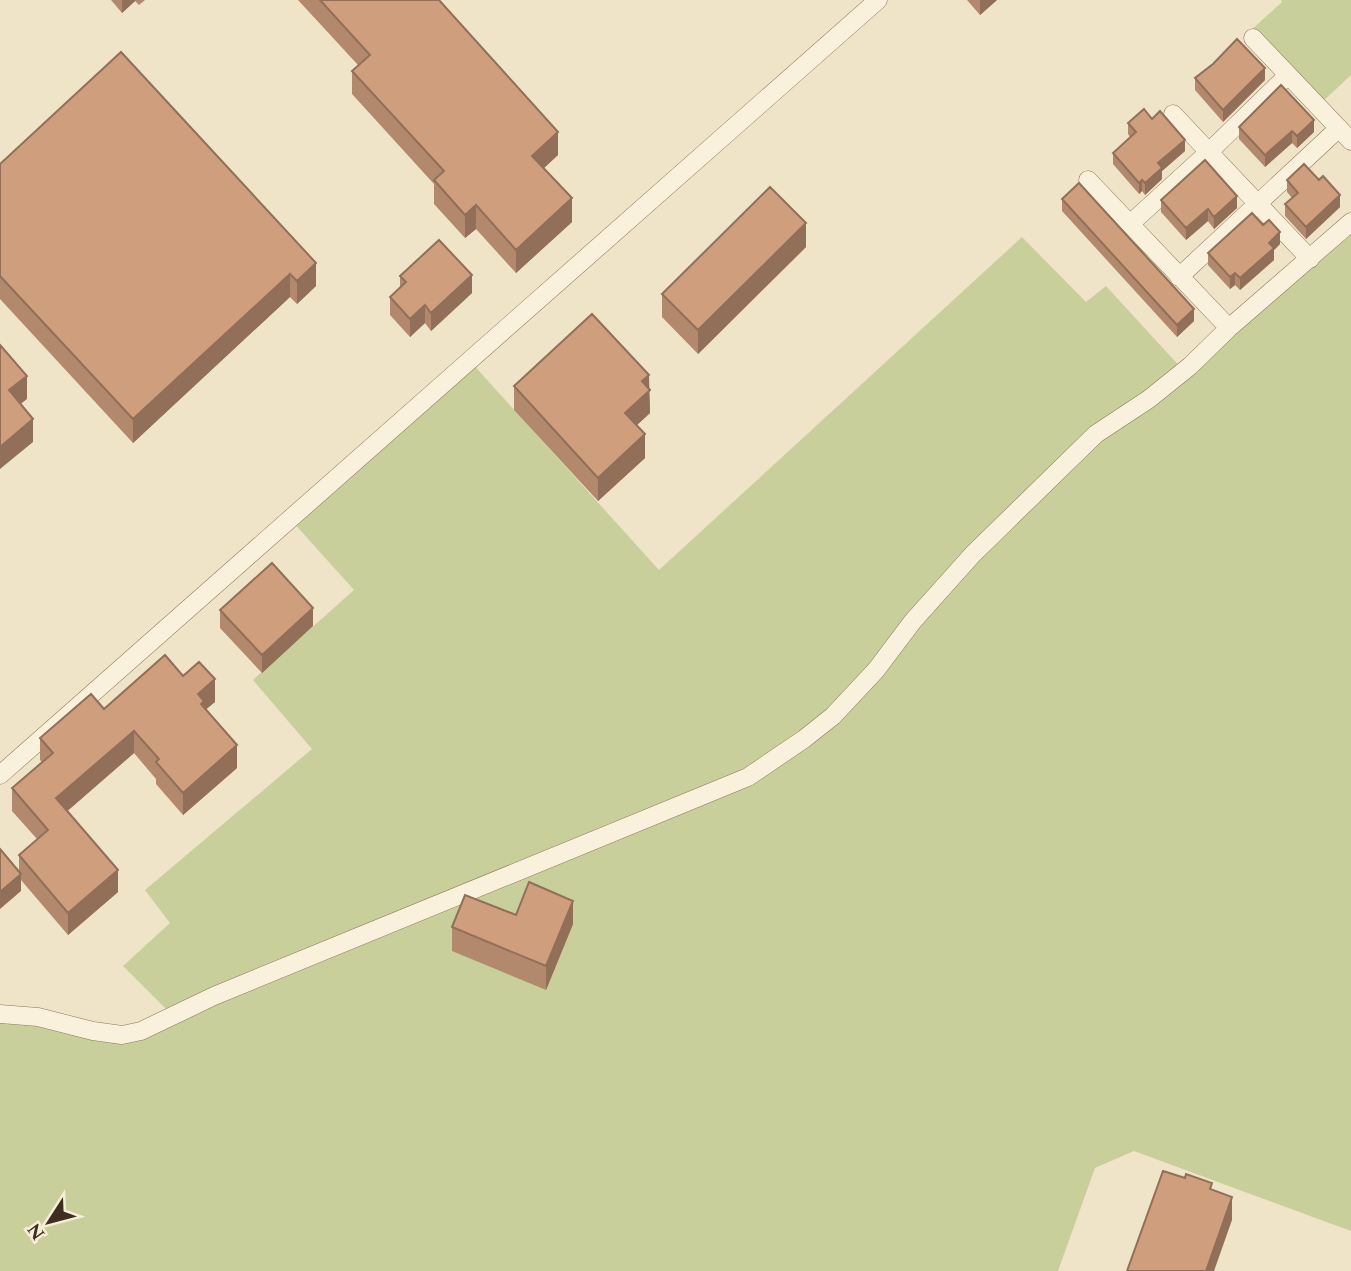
<svg xmlns="http://www.w3.org/2000/svg" width="1351" height="1271" font-family="Spectral,serif">
	<style>
		.green { fill: #c9cf9b }
		.lines { fill: none; stroke-linecap: round; stroke-linejoin: round }
		.minor-casing { stroke: #8d765c; stroke-width: 19 }
		.minor { stroke: #faf1dc; stroke-width: 18 }
		.wall { fill: #b2896c }
		.shaded-wall { fill: #916f58 }
		.building { fill: #cf9f7d; stroke: #916f58; stroke-width: 2 }
	</style>
	<rect width="100%" height="100%" fill="#f0e4c8"/>
	<path class="green" d="M 1281,0 L 1351,0 L 1351,75 L 1318,106 L 1248,33 L 1282,2 Z
		M 1351,222 L 1351,1231 L 1134,1151 L 1095,1168 L 1058,1271 L 0,1271 L 0,1014 L 122,1035 L 172,1015 L 123,966 L 170,923 L 145,890 L 312,749 L 253,680 L 354,590 L 291,520 L 470,361 L 659,570 L 1022,237 L 1086,302 L 1106,286 L 1184,371 Z"/>
	<g class="lines">
		<defs>
			<path id="minor" d="M 1253,38 L 1351,141
				M 1173,114 L 1310,259
				M 1088,180 L 1229,328
				M 1130,224 L 1210,151 L 1288,75
				M 1179,277 L 1339,128
				M 0,775 L 878,0
				M 0,1014 L 38,1017 L 93,1031 L 122,1035 L 141,1031 L 214,996 L 748,777 L 804,739 L 833,716 L 876,670 L 913,621 L 973,554 L 1096,434 L 1149,399 L 1190,366 L 1229,328 L 1351,222"/>
		</defs>
		<use href="#minor" class="minor-casing"/>
		<use href="#minor" class="minor"/>
	</g>
	<path class="wall" d="M 111,0 L 145,0 L 139,5 L 135,1 L 122,13 Z
		M 298,0 L 439,0 L 558,155 L 544,168 L 572,222 L 516,273 L 476,229 L 465,238 L 434,204 L 434,184 L 352,94 L 352,71 L 358,65 Z
		M 967,0 L 997,0 L 980,15 Z
		M 121,52 L 316,286 L 297,304 L 290,297 L 133,443 L 0,299 L 0,164 Z
		M 1213,64 L 1265,80 L 1223,122 L 1195,90 L 1195,78 Z
		M 1152,119 L 1185,151 L 1162,171 L 1162,179 L 1145,195 L 1142,191 L 1139,194 L 1113,164 L 1113,153 L 1130,137 L 1128,134 L 1128,123 Z
		M 1239,127 L 1314,132 L 1297,148 L 1292,143 L 1265,167 L 1239,139 Z
		M 1287,180 L 1340,207 L 1306,239 L 1285,216 L 1285,204 L 1292,198 L 1287,192 Z
		M 1062,199 L 1194,321 L 1177,337 L 1062,211 Z
		M 1161,200 L 1237,208 L 1214,229 L 1208,221 L 1186,240 L 1161,212 Z
		M 1280,244 L 1274,250 L 1274,260 L 1240,290 L 1235,285 L 1230,289 L 1208,265 L 1208,253 Z
		M 806,247 L 698,354 L 662,317 L 662,294 Z
		M 400,276 L 472,293 L 431,331 L 425,323 L 410,337 L 390,315 L 390,297 L 400,288 Z
		M 514,386 L 649,389 L 650,413 L 637,425 L 645,458 L 598,501 L 514,410 Z
		M 220,610 L 313,626 L 262,673 L 220,628 Z
		M 183,676 L 215,702 L 206,709 L 237,768 L 183,815 L 156,784 L 156,779 L 134,753 L 67,811 L 118,892 L 68,935 L 21,880 L 21,891 L 19,871 L 19,855 L 37,839 L 12,811 L 12,788 L 42,762 L 40,760 L 40,738 L 104,709 Z
		M 516,915 L 573,924 L 546,990 L 452,951 L 452,927 Z"/>
	<path class="shaded-wall" d="M 122,0 L 135,0 L 135,1 L 122,13 Z
		M 980,0 L 997,0 L 980,15 Z
		M 1265,68 L 1265,80 L 1223,122 L 1223,110 Z
		M 1314,120 L 1314,132 L 1297,148 L 1297,136 Z
		M 1292,131 L 1292,143 L 1265,167 L 1265,155 Z
		M 558,132 L 558,155 L 532,179 L 532,156 Z
		M 1185,140 L 1185,151 L 1162,171 L 1162,179 L 1145,195 L 1145,183 L 1158,163 Z
		M 1142,180 L 1142,191 L 1139,194 L 1139,183 Z
		M 1340,195 L 1340,207 L 1306,239 L 1306,227 Z
		M 1237,196 L 1237,208 L 1214,229 L 1214,217 Z
		M 572,198 L 572,222 L 516,273 L 516,250 Z
		M 476,205 L 476,229 L 465,238 L 465,215 Z
		M 1208,209 L 1208,221 L 1186,240 L 1186,228 Z
		M 806,223 L 806,247 L 698,354 L 698,330 Z
		M 1280,232 L 1280,244 L 1274,250 L 1274,260 L 1240,290 L 1240,278 L 1269,243 Z
		M 316,263 L 316,286 L 297,304 L 297,281 Z
		M 1235,273 L 1235,285 L 1230,289 L 1230,277 Z
		M 290,274 L 290,297 L 133,443 L 133,419 Z
		M 472,275 L 472,293 L 431,331 L 431,313 Z
		M 425,305 L 425,323 L 410,337 L 410,319 Z
		M 1194,309 L 1194,321 L 1177,337 L 1177,325 Z
		M 649,375 L 650,413 L 625,436 L 625,413 L 642,381 Z
		M 27,376 L 27,399 L 9,413 L 9,390 Z
		M 33,419 L 33,442 L 0,469 L 0,447 Z
		M 645,434 L 645,458 L 598,501 L 598,478 Z
		M 313,608 L 313,626 L 262,673 L 262,655 Z
		M 215,679 L 215,702 L 204,711 L 198,694 Z
		M 134,731 L 134,753 L 56,821 L 56,798 Z
		M 237,745 L 237,768 L 183,815 L 183,793 Z
		M 118,870 L 118,892 L 68,935 L 68,913 Z
		M 21,874 L 21,891 L 0,909 L 0,892 Z
		M 573,901 L 573,924 L 546,990 L 546,966 Z
		M 1232,1197 L 1232,1220 L 1214,1271 L 1206,1271 Z"/>
	<path class="building" d="M 320,0 L 439,0 L 558,132 L 532,156 L 572,198 L 516,250 L 476,205 L 465,215 L 434,180 L 444,171 L 352,71 L 370,55 Z
		M 1237,39 L 1265,68 L 1223,110 L 1195,78 L 1213,64 Z
		M 121,52 L 316,263 L 297,281 L 290,274 L 133,419 L 0,276 L 0,164 Z
		M 1281,85 L 1314,120 L 1297,136 L 1292,131 L 1265,155 L 1239,127 Z
		M 1144,109 L 1152,119 L 1160,111 L 1185,140 L 1158,163 L 1162,168 L 1145,183 L 1142,180 L 1139,183 L 1113,153 L 1136,132 L 1128,123 Z
		M 1205,160 L 1237,196 L 1214,217 L 1208,209 L 1186,228 L 1161,200 Z
		M 1304,164 L 1319,180 L 1323,176 L 1340,195 L 1306,227 L 1285,204 L 1298,193 L 1287,180 Z
		M 1079,183 L 1194,309 L 1177,325 L 1062,199 Z
		M 770,187 L 806,223 L 698,330 L 662,294 Z
		M 1252,213 L 1263,225 L 1269,220 L 1280,232 L 1269,243 L 1274,248 L 1240,278 L 1235,273 L 1230,277 L 1208,253 Z
		M 439,240 L 472,275 L 431,313 L 425,305 L 410,319 L 390,297 L 406,282 L 400,276 Z
		M 592,314 L 649,375 L 642,381 L 650,390 L 625,413 L 645,434 L 598,478 L 514,386 Z
		M 0,345 L 27,376 L 9,390 L 33,419 L 0,447 Z
		M 272,563 L 313,608 L 262,655 L 220,610 Z
		M 165,655 L 183,676 L 199,662 L 215,679 L 198,694 L 204,701 L 201,704 L 237,745 L 183,793 L 156,762 L 159,759 L 134,731 L 56,798 L 118,870 L 68,913 L 19,855 L 48,830 L 12,788 L 53,753 L 40,738 L 91,694 L 104,709 Z
		M 0,849 L 21,874 L 0,892 Z
		M 529,882 L 573,901 L 546,966 L 452,927 L 465,895 L 516,915 Z
		M 1163,1171 L 1185,1178 L 1186,1174 L 1212,1183 L 1210,1189 L 1232,1197 L 1206,1271 L 1127,1271 Z"/>
	<g transform="translate(49 1222) rotate(234)" stroke="#f7eed8" stroke-width="5" paint-order="stroke">
	<path d="M0-5L12 26L0 18L-12 26Z" fill="#3d2e20"/>
	<text y="-10" font-size="19" font-weight="bold" text-anchor="middle" fill="#3d2e20">N</text>
	</g>
</svg>
